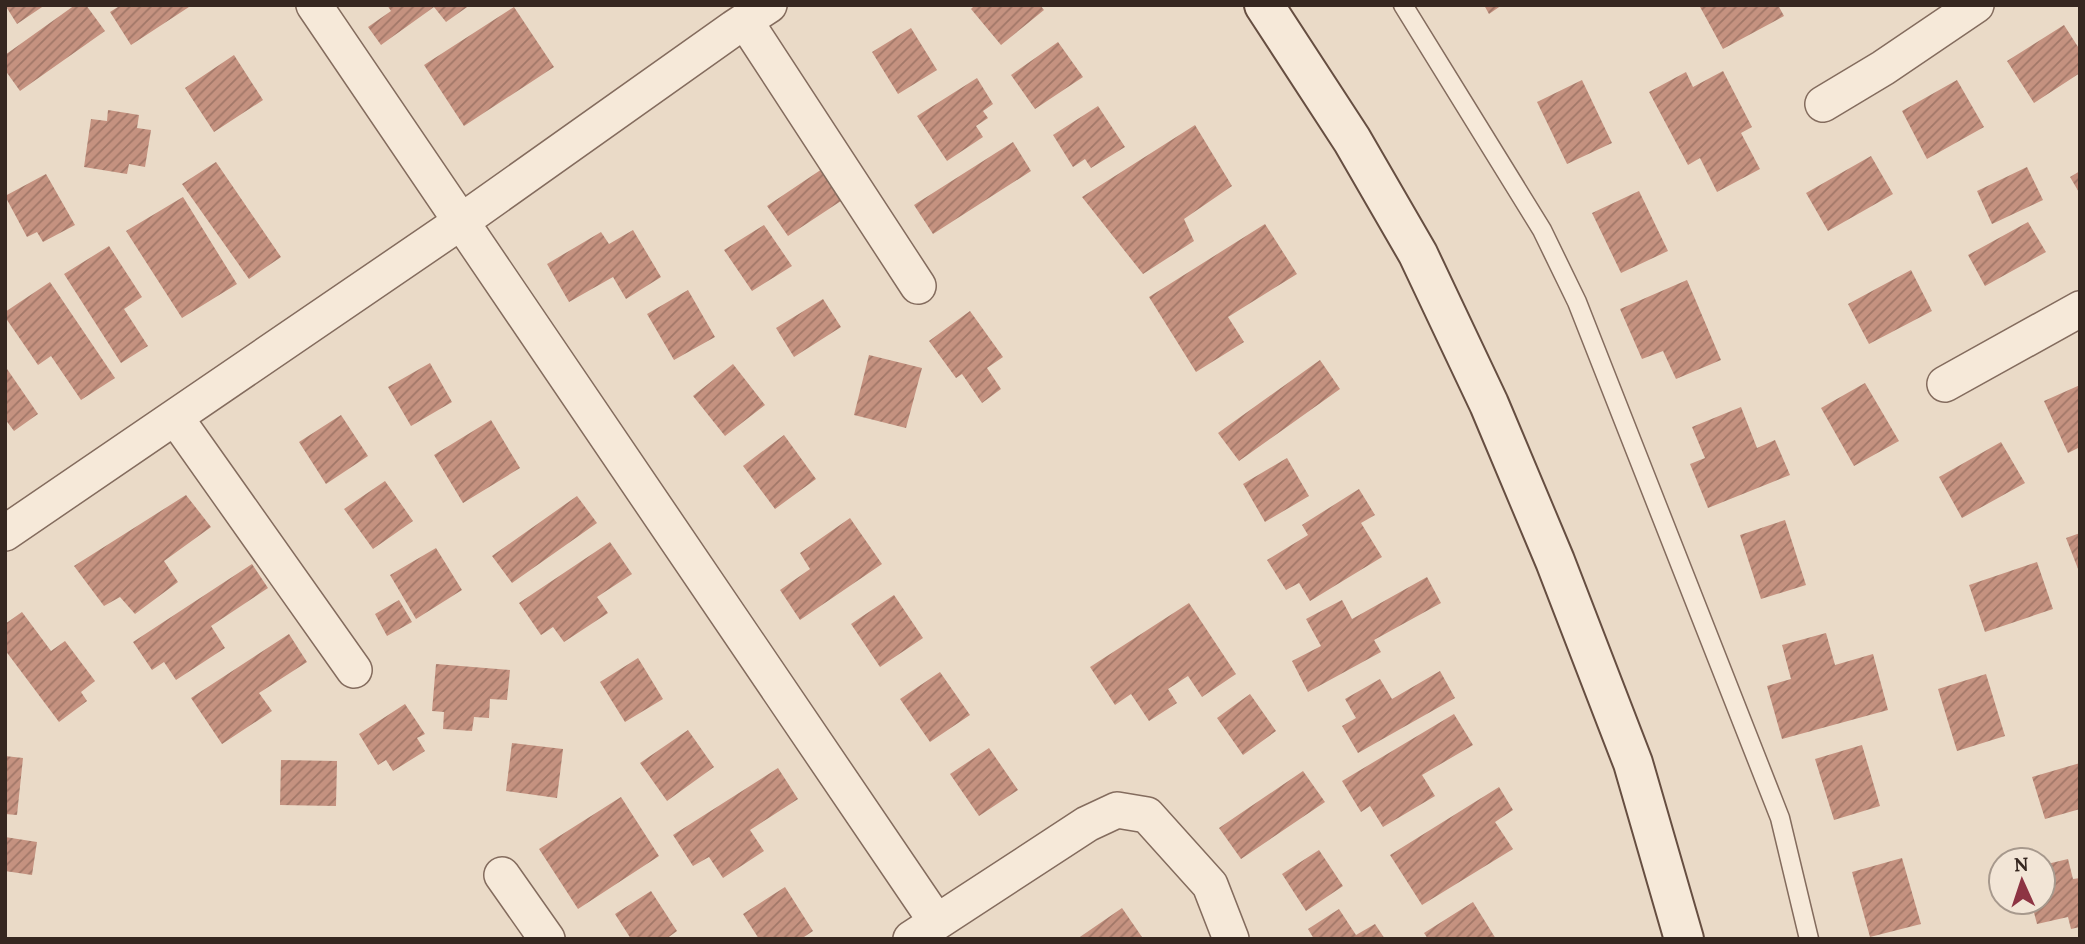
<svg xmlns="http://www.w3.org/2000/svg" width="2085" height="944" font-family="Lora,serif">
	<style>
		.building { fill: url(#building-hatch) }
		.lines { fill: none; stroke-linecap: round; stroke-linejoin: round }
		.lane-casing { stroke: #846c5e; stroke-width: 21 }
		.street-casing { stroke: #846c5e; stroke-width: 38 }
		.secondary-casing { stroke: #664e41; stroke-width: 42 }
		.lane { stroke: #f6e9d9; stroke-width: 18 }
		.street { stroke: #f6e9d9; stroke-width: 35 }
		.secondary { stroke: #f6e9d9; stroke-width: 38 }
	</style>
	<defs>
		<pattern id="building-hatch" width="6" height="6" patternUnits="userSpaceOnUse" patternTransform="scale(1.75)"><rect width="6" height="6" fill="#c59280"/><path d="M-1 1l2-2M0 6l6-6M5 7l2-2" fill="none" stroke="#a17768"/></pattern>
	</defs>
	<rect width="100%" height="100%" fill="#eadac7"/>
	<path class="building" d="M 5,5 L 45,5 L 17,24 Z
		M 75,5 L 86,5 L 105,31 L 20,91 L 5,70 L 5,55 Z
		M 121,5 L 192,5 L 131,45 L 110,12 Z
		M 387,5 L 470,5 L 446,22 L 434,7 L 381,45 L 368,27 L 391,11 Z
		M 975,5 L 1040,5 L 1044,10 L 1001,45 L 971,9 Z
		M 1484,5 L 1502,5 L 1489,14 Z
		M 1699,5 L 1778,5 L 1784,16 L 1723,49 Z
		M 514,7 L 554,67 L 464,126 L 424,65 Z
		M 2064,25 L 2080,50 L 2080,73 L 2034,103 L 2007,61 Z
		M 911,28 L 937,70 L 898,94 L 872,52 Z
		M 1058,42 L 1083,77 L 1035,109 L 1011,75 Z
		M 234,55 L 263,100 L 214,132 L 185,88 Z
		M 1723,71 L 1752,127 L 1741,133 L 1760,169 L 1717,192 L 1700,158 L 1688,165 L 1649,92 L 1686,72 L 1693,87 Z
		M 977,78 L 993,104 L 983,111 L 988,118 L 976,126 L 983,137 L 947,161 L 917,116 Z
		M 1582,80 L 1612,143 L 1567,164 L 1537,102 Z
		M 1957,80 L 1984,127 L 1927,159 L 1902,111 Z
		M 1098,106 L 1125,147 L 1091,168 L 1085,159 L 1073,167 L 1053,135 Z
		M 108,110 L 139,115 L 137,128 L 151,130 L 145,167 L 129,164 L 127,174 L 84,167 L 91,119 L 107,121 Z
		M 1195,125 L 1232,186 L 1184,219 L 1194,241 L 1143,274 L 1082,197 Z
		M 1013,142 L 1031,171 L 933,234 L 914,205 Z
		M 1871,156 L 1893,194 L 1828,231 L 1806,193 Z
		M 216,162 L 281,257 L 249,279 L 182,184 Z
		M 825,167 L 847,197 L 788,236 L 767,206 Z
		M 2027,167 L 2043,200 L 1992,224 L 1977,191 Z
		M 2080,171 L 2080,194 L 2070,177 Z
		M 46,174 L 75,225 L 43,242 L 37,232 L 27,237 L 5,196 Z
		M 1639,191 L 1668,251 L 1621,273 L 1592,213 Z
		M 183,197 L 237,284 L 182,318 L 126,231 Z
		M 2028,222 L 2046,252 L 1985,286 L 1968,255 Z
		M 1265,224 L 1297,274 L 1228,317 L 1244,342 L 1196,372 L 1149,297 Z
		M 764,225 L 792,266 L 752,291 L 724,250 Z
		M 633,230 L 661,277 L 626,299 L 613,277 L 569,302 L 547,264 L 601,232 L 609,244 Z
		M 109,246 L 142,297 L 124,309 L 148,346 L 121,363 L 64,274 Z
		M 1911,270 L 1932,311 L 1869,344 L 1848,304 Z
		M 1687,280 L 1721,360 L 1676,379 L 1663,351 L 1642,359 L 1620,309 Z
		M 50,282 L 115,378 L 81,400 L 51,356 L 38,365 L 5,317 L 5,312 Z
		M 688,290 L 715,337 L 674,360 L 647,314 Z
		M 823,299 L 841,327 L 794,357 L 776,328 Z
		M 970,311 L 1003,357 L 987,368 L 1001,389 L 982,403 L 962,374 L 956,378 L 929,341 Z
		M 869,355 L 922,368 L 906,428 L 854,415 Z
		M 1320,360 L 1340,389 L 1239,461 L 1218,433 Z
		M 430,363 L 452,402 L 411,426 L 388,387 Z
		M 733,364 L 765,405 L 725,436 L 693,396 Z
		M 5,366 L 38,414 L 14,431 L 5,419 Z
		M 1865,383 L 1899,441 L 1854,466 L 1821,408 Z
		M 2080,385 L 2080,447 L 2068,453 L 2044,401 Z
		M 1741,407 L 1757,448 L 1775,440 L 1790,475 L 1708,508 L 1690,464 L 1705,458 L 1692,427 Z
		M 341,415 L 368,456 L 326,484 L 299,442 Z
		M 491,420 L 520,468 L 463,503 L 434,455 Z
		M 784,435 L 816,479 L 775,509 L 743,466 Z
		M 2001,442 L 2025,483 L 1962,518 L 1939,477 Z
		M 1287,458 L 1309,496 L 1265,522 L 1243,484 Z
		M 385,481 L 413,521 L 373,549 L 344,509 Z
		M 1359,489 L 1375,515 L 1361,523 L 1382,557 L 1310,601 L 1299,583 L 1286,590 L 1267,560 L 1308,535 L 1302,525 Z
		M 186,495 L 211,527 L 164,561 L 178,582 L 135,614 L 120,597 L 104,606 L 74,566 Z
		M 577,496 L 597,523 L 512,583 L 492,556 Z
		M 850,518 L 882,564 L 800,620 L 780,590 L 810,569 L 800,553 Z
		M 1785,520 L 1806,585 L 1761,599 L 1740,535 Z
		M 2080,533 L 2080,574 L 2066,538 Z
		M 610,542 L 632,574 L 597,597 L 608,613 L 564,642 L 553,627 L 541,635 L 519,603 Z
		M 436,548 L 462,590 L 416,619 L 390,575 Z
		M 2037,562 L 2053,609 L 1985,632 L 1969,585 Z
		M 252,564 L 268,588 L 211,626 L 225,648 L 176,680 L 164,662 L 152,670 L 133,642 Z
		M 1427,577 L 1441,603 L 1374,640 L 1381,652 L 1308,692 L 1292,661 L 1321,646 L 1306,619 L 1342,600 L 1352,619 Z
		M 894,595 L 923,638 L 880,667 L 851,624 Z
		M 399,600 L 412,622 L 387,636 L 375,614 Z
		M 1189,603 L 1236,674 L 1202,697 L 1188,676 L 1168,689 L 1177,703 L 1149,721 L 1131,694 L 1115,705 L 1090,667 Z
		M 22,612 L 51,651 L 65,641 L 95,681 L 81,692 L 87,701 L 59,722 L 5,650 L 5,624 Z
		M 1826,633 L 1835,665 L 1873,654 L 1888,710 L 1782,739 L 1767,686 L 1791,679 L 1782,645 Z
		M 289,634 L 307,662 L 259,693 L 272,711 L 222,744 L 191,698 Z
		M 638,658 L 663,699 L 625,722 L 600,682 Z
		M 436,664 L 510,670 L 507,700 L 490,699 L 489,718 L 474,717 L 472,731 L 443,729 L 444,712 L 432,711 Z
		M 1440,671 L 1455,698 L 1358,753 L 1342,726 L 1356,718 L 1345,699 L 1380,679 L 1392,699 Z
		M 940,672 L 970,715 L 930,742 L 900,699 Z
		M 1986,674 L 2005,736 L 1957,751 L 1938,689 Z
		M 1250,694 L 1276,731 L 1243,755 L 1217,718 Z
		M 405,704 L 425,734 L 417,738 L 425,751 L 393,771 L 386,760 L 378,765 L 359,734 Z
		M 1454,714 L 1473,745 L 1422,775 L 1435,796 L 1383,827 L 1370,806 L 1361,812 L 1342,781 Z
		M 688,730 L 714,767 L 667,801 L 640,763 Z
		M 512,743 L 563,749 L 557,798 L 506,791 Z
		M 1862,745 L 1880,806 L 1834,820 L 1815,759 Z
		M 989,748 L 1018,790 L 979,816 L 950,774 Z
		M 5,756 L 23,758 L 17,815 L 5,814 Z
		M 281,760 L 337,761 L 336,806 L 280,805 Z
		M 2080,763 L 2080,809 L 2045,819 L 2032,777 Z
		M 778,768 L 798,799 L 750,830 L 764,851 L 723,878 L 709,857 L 693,866 L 673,835 Z
		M 1303,771 L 1325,802 L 1241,859 L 1219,828 Z
		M 1499,787 L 1513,810 L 1495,822 L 1513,849 L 1422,905 L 1390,855 Z
		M 621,797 L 659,856 L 578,909 L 539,849 Z
		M 5,837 L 37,842 L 32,875 L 5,871 Z
		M 1319,850 L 1343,886 L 1306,911 L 1282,874 Z
		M 1902,858 L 1921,924 L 1870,937 L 1852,872 Z
		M 2068,859 L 2073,879 L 2080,878 L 2080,927 L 2071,929 L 2068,917 L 2037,924 L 2032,905 L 2014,909 L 2013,902 L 2043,902 L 2043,865 Z
		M 2001,874 L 2001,901 L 1998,902 L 1993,875 Z
		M 785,887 L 813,931 L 801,939 L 759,939 L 743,914 Z
		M 651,891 L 677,931 L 666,939 L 631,939 L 615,914 Z
		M 1473,902 L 1496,939 L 1428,939 L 1424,933 Z
		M 1122,908 L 1142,937 L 1139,939 L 1077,939 Z
		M 1339,909 L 1356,935 L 1375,924 L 1385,939 L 1314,939 L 1308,929 Z"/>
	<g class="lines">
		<defs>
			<path id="lane" d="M 1403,5 L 1542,230 L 1577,302 L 1780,818 L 1809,939"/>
			<path id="street" d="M 314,5 L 936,921
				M 745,21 L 918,286
				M 1823,104 L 1883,68 L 1976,5
				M 1945,384 L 2080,309
				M 175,417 L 354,670
				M 5,533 L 462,221 L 734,28 L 769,5
				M 502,875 L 547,939
				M 911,939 L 1087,824 L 1117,810 L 1147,815 L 1210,885 L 1231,939"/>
			<path id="secondary" d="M 1264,5 L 1352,140 L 1418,254 L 1489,404 L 1555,561 L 1633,763 L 1684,939"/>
		</defs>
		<use href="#lane" class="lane-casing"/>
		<use href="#street" class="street-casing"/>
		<use href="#secondary" class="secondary-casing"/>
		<use href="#lane" class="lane"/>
		<use href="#street" class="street"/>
		<use href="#secondary" class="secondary"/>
	</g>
	<rect width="2085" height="944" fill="none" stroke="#362720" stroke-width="14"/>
	<g transform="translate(2022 881) rotate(357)"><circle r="33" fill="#f2e5d6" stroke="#a7998d" stroke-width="2"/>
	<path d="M0-5L12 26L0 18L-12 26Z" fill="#8d3443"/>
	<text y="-10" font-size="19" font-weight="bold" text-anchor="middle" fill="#362720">N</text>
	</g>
</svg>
